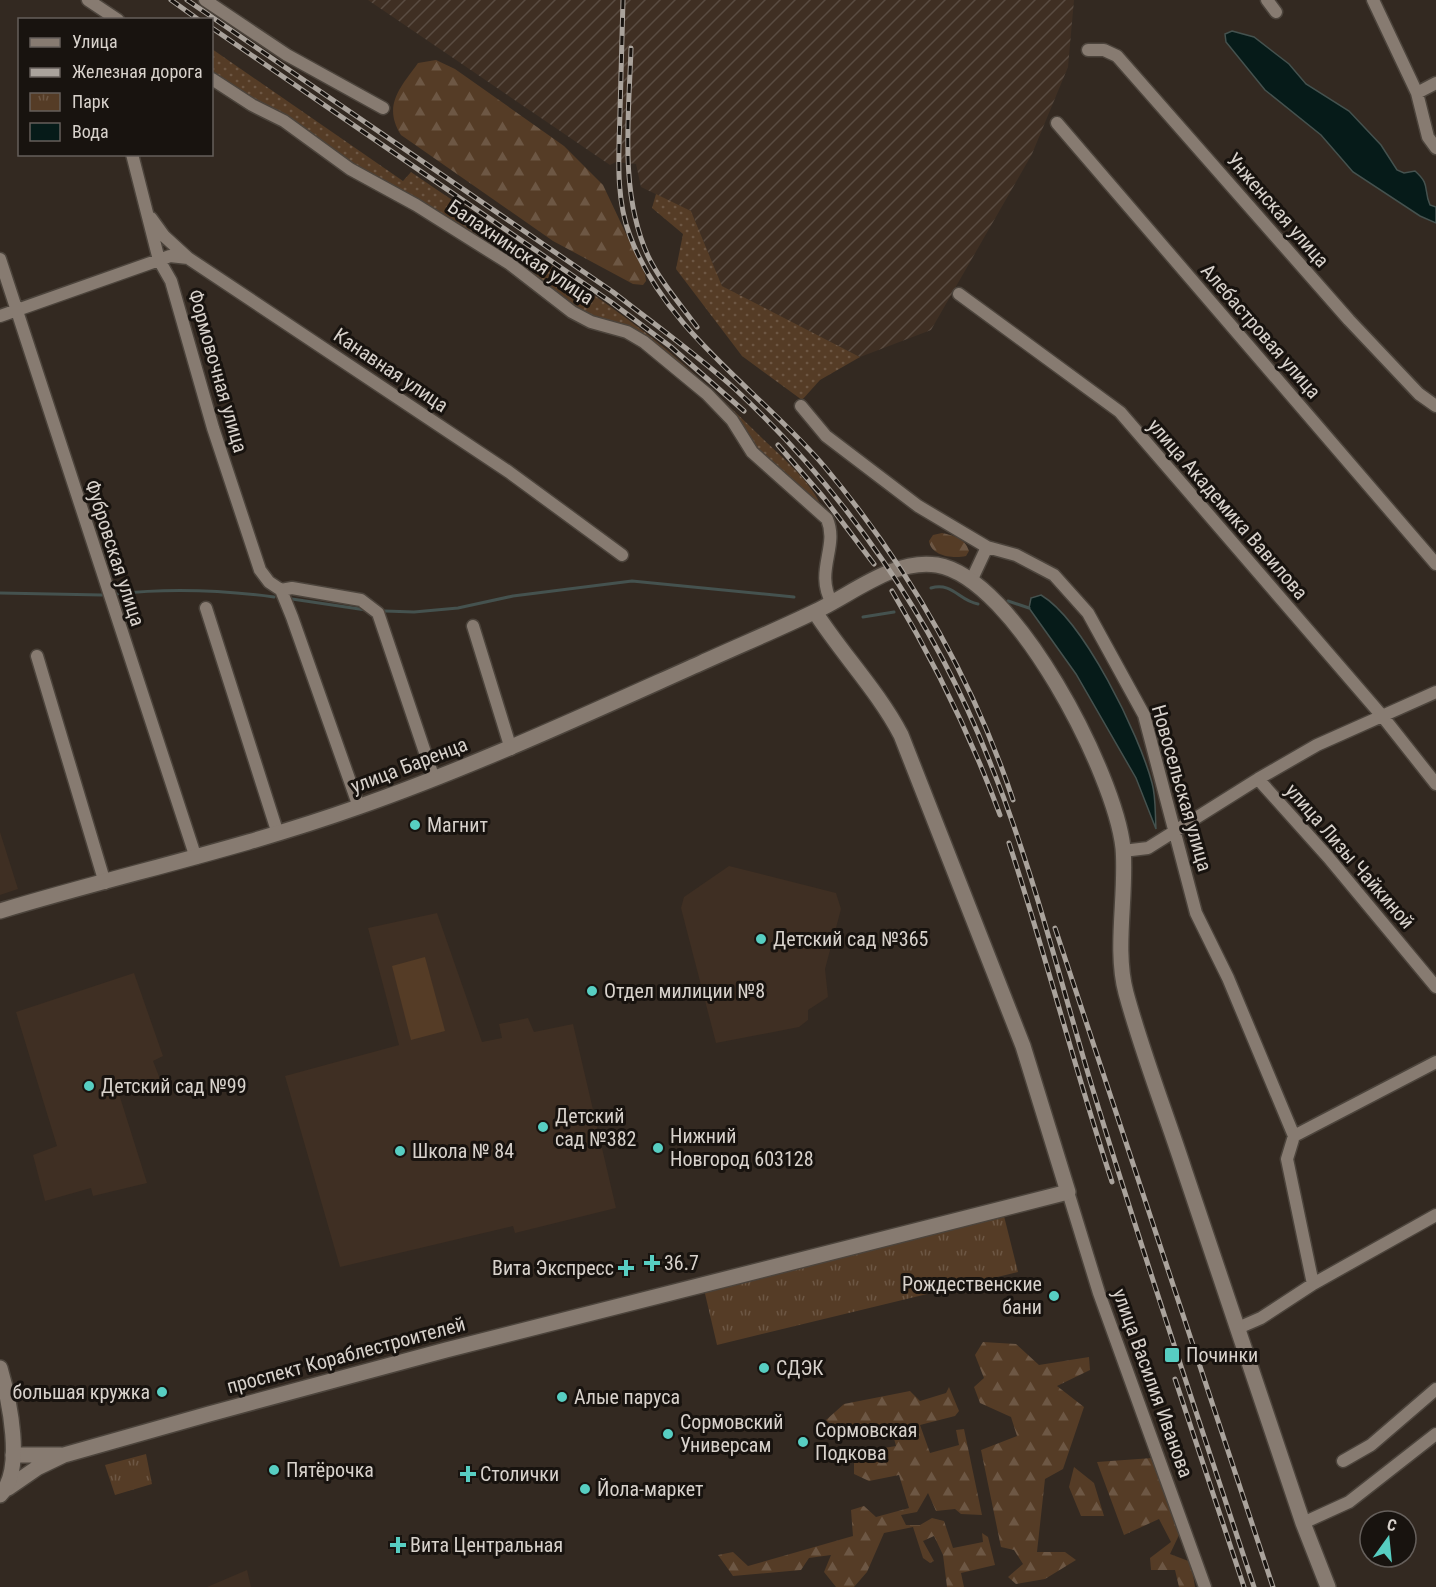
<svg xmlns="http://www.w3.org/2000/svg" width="1436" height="1587" font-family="'Roboto Condensed',sans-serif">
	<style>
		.built { fill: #3f2f23 }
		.industrial { fill: url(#industrial-furrows) }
		.grass { fill: url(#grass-dots) }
		.forest { fill: url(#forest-firs) }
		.park { fill: url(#park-tufts) }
		.pitch { fill: #553c26 }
		.water { fill: #061b19; stroke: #45524f; stroke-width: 1.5 }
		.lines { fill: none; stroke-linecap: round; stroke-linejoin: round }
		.stream { stroke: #45524f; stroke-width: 3 }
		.minor-casing { stroke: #4c443c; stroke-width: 15 }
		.tertiary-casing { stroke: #4c443c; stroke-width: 18 }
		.secondary-casing { stroke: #4c443c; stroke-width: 18 }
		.minor { stroke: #877b71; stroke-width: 12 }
		.tertiary { stroke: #877b71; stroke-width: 15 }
		.secondary { stroke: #877b71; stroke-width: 15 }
		.rail-casing { stroke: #aaa39c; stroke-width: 5 }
		.rail { stroke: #18130f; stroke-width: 3; stroke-dasharray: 9; stroke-linecap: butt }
		.poi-dot { fill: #57cec2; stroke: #18130f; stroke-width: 2 }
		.labels { text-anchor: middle; stroke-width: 6; stroke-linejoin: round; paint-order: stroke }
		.street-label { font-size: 20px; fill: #d8d2cc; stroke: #18130f }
		.poi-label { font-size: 20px; fill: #d8d2cc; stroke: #18130f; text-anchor: start }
	</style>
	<defs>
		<pattern id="industrial-furrows" width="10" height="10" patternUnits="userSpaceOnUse" patternTransform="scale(1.5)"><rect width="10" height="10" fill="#3f2f23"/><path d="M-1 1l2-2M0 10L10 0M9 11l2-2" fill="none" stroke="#5a4c42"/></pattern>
		<pattern id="grass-dots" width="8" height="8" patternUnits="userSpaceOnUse" patternTransform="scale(1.5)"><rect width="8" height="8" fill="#553c26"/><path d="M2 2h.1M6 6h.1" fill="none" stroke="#6d5744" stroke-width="1.8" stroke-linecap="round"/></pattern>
		<pattern id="forest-firs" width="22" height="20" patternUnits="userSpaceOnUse" patternTransform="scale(1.5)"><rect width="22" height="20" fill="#553c26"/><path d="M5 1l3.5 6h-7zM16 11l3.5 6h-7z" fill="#6d5744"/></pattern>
		<pattern id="park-tufts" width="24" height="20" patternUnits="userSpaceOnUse" patternTransform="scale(1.5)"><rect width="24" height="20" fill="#553c26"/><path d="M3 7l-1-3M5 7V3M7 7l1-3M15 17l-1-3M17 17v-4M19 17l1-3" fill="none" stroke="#6d5744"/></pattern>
	</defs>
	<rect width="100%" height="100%" fill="#332921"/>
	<path class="built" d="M 0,832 L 18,889 L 0,895 Z
		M 729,866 L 836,893 L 841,909 L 825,969 L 828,997 L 808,1010 L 808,1020 L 799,1027 L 716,1043 L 681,908 L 684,897 Z
		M 437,913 L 482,1042 L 502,1038 L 499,1024 L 528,1018 L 534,1032 L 573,1024 L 616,1208 L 515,1233 L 513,1226 L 340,1267 L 285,1076 L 399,1045 L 368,928 Z
		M 134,973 L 163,1056 L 153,1061 L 160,1079 L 119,1094 L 147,1183 L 93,1196 L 91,1188 L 45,1201 L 33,1155 L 57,1146 L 16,1012 Z
		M 247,1570 L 251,1587 L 207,1587 Z"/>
	<path class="industrial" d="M 368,0 L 1074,0 L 1068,67 L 1032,154 L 931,330 L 860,357 L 722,286 L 691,211 L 641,187 L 636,164 L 616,162 L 610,165 Z"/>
	<path class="grass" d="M 212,49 L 403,181 L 411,172 C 483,222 559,268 630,321 C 678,356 720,397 763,439 C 782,457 817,487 823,512 L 752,445 L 687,373 L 590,317 L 212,73 Z
		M 656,194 L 691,211 L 722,286 L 860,357 L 820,380 L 802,400 L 742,356 L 676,269 L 683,234 L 652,208 Z"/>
	<path class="forest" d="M 436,60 L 455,69 L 564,146 L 603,185 L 645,274 L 646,281 L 643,285 L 633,284 L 553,241 L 401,135 C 382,105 401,87 418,63 Z
		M 942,533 C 955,536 965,538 969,551 L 966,556 C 953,559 931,556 929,541 L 933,535 Z
		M 983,1342 L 1016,1344 L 1039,1365 L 1089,1357 L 1090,1370 L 1057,1386 L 1084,1407 L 1063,1469 L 1045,1479 L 1037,1552 L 1065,1552 L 1076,1560 L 1045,1579 L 1016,1584 L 1008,1577 L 1023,1564 L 1014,1550 L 1001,1547 L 981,1450 L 1017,1436 L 1011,1417 L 980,1403 L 974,1387 L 984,1378 L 975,1355 Z
		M 949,1387 L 959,1411 L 955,1416 L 920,1425 L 930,1453 L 959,1445 L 956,1430 L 964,1429 L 982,1515 L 961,1514 L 955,1509 L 936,1511 L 928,1493 L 917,1512 L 901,1515 L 906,1525 L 920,1525 L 932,1518 L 944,1521 L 953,1548 L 983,1542 L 982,1533 L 988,1537 L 995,1565 L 961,1573 L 964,1587 L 947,1587 L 943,1555 L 934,1536 L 923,1541 L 934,1561 L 930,1563 L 923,1558 L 913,1527 L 884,1533 L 867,1572 L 854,1587 L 836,1587 L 824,1572 L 831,1555 L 809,1558 L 801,1570 L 733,1576 L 718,1555 L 733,1552 L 748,1566 L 853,1536 L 851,1510 L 864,1506 L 876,1517 L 909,1508 L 899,1475 L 869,1481 L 854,1474 L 854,1453 L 896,1446 L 891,1427 C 861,1433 850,1445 826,1420 L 844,1404 L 910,1391 L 920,1401 L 946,1393 Z
		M 1152,1458 L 1179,1535 L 1170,1554 L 1191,1562 L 1195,1587 L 1179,1587 L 1175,1570 L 1151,1570 L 1150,1558 L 1171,1542 L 1159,1519 L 1124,1535 L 1097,1462 Z
		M 1074,1467 L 1094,1483 L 1104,1516 L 1081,1516 L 1069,1487 Z"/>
	<path class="park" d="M 1002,1208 L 1018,1272 L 717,1345 L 703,1285 Z
		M 146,1454 L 152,1484 L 115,1495 L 105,1465 Z"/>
	<path class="pitch" d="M 425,957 L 445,1031 L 411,1040 L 392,966 Z"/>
	<path class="water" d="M 1232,31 L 1254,37 L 1289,64 L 1306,84 L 1349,111 L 1381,145 L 1397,170 L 1404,173 L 1415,171 C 1431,185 1423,189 1430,205 L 1436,207 L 1436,223 L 1420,216 L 1353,172 L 1321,135 L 1265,90 L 1226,42 L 1225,34 Z
		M 1041,595 C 1084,621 1139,734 1152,783 C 1156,797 1155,814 1156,829 L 1136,778 L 1076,674 L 1029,608 L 1031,598 Z"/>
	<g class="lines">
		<path class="stream" d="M 931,588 C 953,582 959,601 978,604
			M 0,593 L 102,595
			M 116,594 C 169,588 221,590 274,597
			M 292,599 L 366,610
			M 1008,601 L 1029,608
			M 385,611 L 414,612 L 458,608 L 513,596 L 632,581 L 794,597
			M 863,617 L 894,612"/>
		<defs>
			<path id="minor" d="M 88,0 L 118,20
				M 205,0 L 287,55 L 383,108
				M 1267,0 L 1276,12
				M 1373,0 L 1417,93 L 1428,137 L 1436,148
				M 1088,50 L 1104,50 L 1117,56 L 1349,320 L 1419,394 L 1436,406
				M 212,79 L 252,105 L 284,121 L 350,169 L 416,205 L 510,264 L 572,312 L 591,322 L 627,332 L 644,342 L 707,394 L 732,420 L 752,452 L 827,519 C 839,547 814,571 832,603
				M 1417,93 L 1436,83
				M 1057,123 L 1436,564
				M 132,154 L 159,260 L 171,281 L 213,428 L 260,570 L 269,582 L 281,590 L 292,617 L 359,807
				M 151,218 L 164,236 L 188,258 L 509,472 L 622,555
				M 0,259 L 196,858
				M 959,294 L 1120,412 L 1383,717 L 1436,784
				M 0,316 L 159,260 L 170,256 L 188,258
				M 801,406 L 826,436 L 918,506 L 987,547 L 1016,555 L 1054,575 L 1088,613 L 1144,715 L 1196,913 L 1228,978 L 1294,1136 L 1287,1159 L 1313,1284
				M 972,579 L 987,547
				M 281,590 L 292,588 L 361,600 L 378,613 L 434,779
				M 206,608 L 278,834
				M 473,626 L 511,749
				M 37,656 L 105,883
				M 1258,779 L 1328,857 L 1436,987
				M 1123,851 L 1148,848 L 1258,779 L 1317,745 L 1436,692
				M 1294,1136 L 1436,1062
				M 1068,1192 L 1099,1293 L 1205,1587
				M 1238,1328 L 1261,1318 L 1313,1284 L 1436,1215
				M 1343,1461 L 1371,1445 L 1436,1389
				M 1303,1523 L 1349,1502 L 1436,1434"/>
			<path id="tertiary" d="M 0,911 C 119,875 240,849 358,807 C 475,766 587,714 701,663 C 738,646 777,630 814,612 C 851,595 894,558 937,565 C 1015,578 1115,774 1123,848 C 1127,894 1114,949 1126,993 C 1142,1052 1165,1111 1184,1169 C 1224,1287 1263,1405 1303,1523 L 1328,1587
				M 13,1455 L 61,1455
				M 8,1488 L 37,1468 L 64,1455 L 209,1414 L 446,1350 L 1068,1192 L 1023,1046 L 901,735 C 878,691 842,654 815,612"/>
			<path id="secondary" d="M 0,1368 C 9,1399 25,1471 0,1495"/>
		</defs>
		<use href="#minor" class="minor-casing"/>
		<use href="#tertiary" class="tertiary-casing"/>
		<use href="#secondary" class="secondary-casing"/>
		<use href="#minor" class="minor"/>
		<use href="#tertiary" class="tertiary"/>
		<use href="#secondary" class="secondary"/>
		<defs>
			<path id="rail" d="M 171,0 L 199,20
				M 187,0 L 613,292 C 654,324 696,354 735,389 C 845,491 934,620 989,760 C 1034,870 1061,986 1096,1100 C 1146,1263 1200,1425 1254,1587
				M 623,0 C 622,37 621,75 620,112 C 619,153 615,197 630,236 C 666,332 759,390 824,466 C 907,565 972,677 1013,800
				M 212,28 L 611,302 L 671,347 L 744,411
				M 631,48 C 629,116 619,192 648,256 C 660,281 680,304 697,327
				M 778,445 L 824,498 L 874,564
				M 892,591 C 935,663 971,736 1000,815
				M 1009,843 C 1046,956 1075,1070 1112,1182
				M 1055,928 L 1273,1587
				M 1175,1379 L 1244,1587"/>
		</defs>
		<use href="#rail" class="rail-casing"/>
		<use href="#rail" class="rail"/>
	</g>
	<g class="poi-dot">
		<circle cx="415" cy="825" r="6"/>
		<circle cx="761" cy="939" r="6"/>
		<circle cx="592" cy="991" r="6"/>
		<circle cx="89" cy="1086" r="6"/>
		<circle cx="543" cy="1127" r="6"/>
		<circle cx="658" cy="1148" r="6"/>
		<circle cx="400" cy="1151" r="6"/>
		<path d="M649 1254h6v6h6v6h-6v6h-6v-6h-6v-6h6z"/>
		<path d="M623 1259h6v6h6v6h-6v6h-6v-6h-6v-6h6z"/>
		<circle cx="1054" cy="1296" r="6"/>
		<rect x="1164" y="1347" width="16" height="16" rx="3"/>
		<circle cx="764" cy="1368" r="6"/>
		<circle cx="162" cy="1392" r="6"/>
		<circle cx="562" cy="1397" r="6"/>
		<circle cx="668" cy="1434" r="6"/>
		<circle cx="803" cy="1442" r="6"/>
		<circle cx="274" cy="1470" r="6"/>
		<path d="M465 1465h6v6h6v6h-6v6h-6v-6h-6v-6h6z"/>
		<circle cx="585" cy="1489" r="6"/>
		<path d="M395 1536h6v6h6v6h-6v6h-6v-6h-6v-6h6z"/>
	</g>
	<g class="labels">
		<g class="street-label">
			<text transform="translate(1278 210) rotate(49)" y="7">Унженская улица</text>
			<text transform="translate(521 252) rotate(34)" y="7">Балахнинская улица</text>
			<text transform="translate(1261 331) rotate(49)" y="7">Алебастровая улица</text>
			<text transform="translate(391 370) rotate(34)" y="7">Канавная улица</text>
			<text transform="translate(218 371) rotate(74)" y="7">Формовочная улица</text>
			<text transform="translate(1228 509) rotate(49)" y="7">улица Академика Вавилова</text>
			<text transform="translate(115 553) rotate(72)" y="7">Фубровская улица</text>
			<text transform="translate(409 765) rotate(-21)" y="7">улица Баренца</text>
			<text transform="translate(1182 788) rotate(74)" y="7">Новосельская улица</text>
			<text transform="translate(1350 856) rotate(49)" y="7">улица Лизы Чайкиной</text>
			<text transform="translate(346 1355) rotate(-15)" y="7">проспект Кораблестроителей</text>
			<text transform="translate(1153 1383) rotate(70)" y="7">улица Василия Иванова</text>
		</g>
		<g class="poi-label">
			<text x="427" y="832">Магнит</text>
			<text x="773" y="946">Детский сад №365</text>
			<text x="604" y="998">Отдел милиции №8</text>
			<text x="101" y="1093">Детский сад №99</text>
			<text x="555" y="1123">Детский<tspan x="555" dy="23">сад №382</tspan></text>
			<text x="670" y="1143">Нижний<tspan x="670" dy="23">Новгород 603128</tspan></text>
			<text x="412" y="1158">Школа № 84</text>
			<text x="664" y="1270">36.7</text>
			<text x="614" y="1275" text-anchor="end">Вита Экспресс</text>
			<text x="1042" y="1291" text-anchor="end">Рождественские<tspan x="1042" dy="23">бани</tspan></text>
			<text x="1186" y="1362">Починки</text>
			<text x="776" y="1375">СДЭК</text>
			<text x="150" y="1399" text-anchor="end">большая кружка</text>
			<text x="574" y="1404">Алые паруса</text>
			<text x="680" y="1429">Сормовский<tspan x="680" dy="23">Универсам</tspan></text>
			<text x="815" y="1437">Сормовская<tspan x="815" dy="23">Подкова</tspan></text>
			<text x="286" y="1477">Пятёрочка</text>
			<text x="480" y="1481">Столички</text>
			<text x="597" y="1496">Йола-маркет</text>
			<text x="410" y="1552">Вита Центральная</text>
		</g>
	</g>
	<rect x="18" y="18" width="195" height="138" fill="#18130f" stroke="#655f5b" stroke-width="1.5"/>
	<rect x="30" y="38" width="30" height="9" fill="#877b71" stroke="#655f5b" stroke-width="1.5"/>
	<text x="72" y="48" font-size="18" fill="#d8d2cc">Улица</text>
	<rect x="30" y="68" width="30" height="9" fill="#aaa39c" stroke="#655f5b" stroke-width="1.5"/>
	<text x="72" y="78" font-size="18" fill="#d8d2cc">Железная дорога</text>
	<rect x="30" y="93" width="30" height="18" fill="url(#park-tufts)" stroke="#655f5b" stroke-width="1.5"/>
	<text x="72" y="108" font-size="18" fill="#d8d2cc">Парк</text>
	<rect x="30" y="123" width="30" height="18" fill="#061b19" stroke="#655f5b" stroke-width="1.5"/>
	<text x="72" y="138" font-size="18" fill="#d8d2cc">Вода</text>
	<g transform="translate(1388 1539) rotate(15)"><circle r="28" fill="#18130f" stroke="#655f5b" stroke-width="1.5"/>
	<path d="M0-4.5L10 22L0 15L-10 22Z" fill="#57cec2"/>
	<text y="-9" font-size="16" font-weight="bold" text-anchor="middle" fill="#d8d2cc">С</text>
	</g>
</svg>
